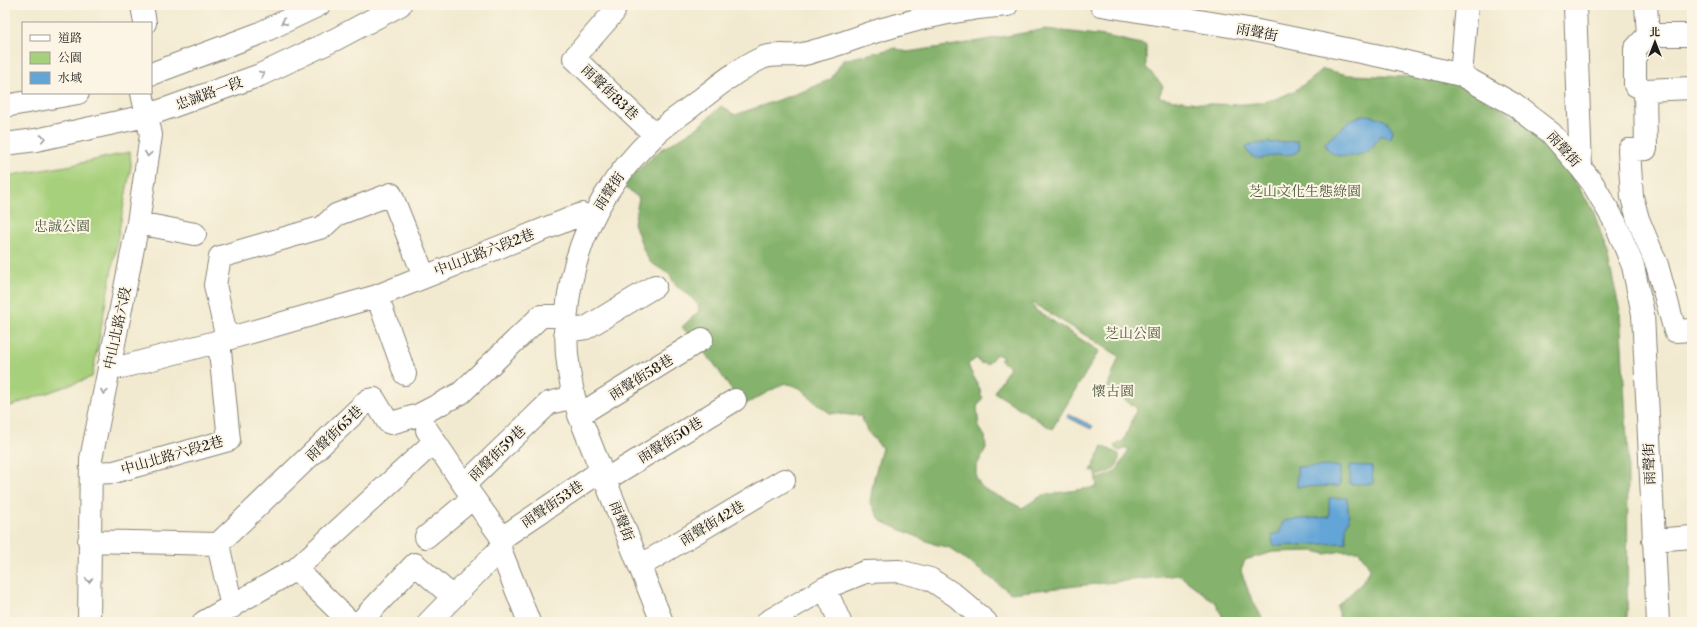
<svg xmlns="http://www.w3.org/2000/svg" width="1697" height="627" font-family="'Libre Bodoni','Noto Serif TC',serif">
	<style>
		.green { fill: #a7d07c; stroke: #62764c }
		.forest { fill: #85b26c; stroke: #506744; fill-rule: evenodd }
		.water { fill: #63a5d7; stroke: #40607a }
		.lines { fill: none; stroke-linecap: round; stroke-linejoin: round }
		.minor-casing { stroke: #878376; stroke-width: 24 }
		.minor { stroke: #fff; stroke-width: 22 }
		.oneway { stroke: #999 }
		.labels { text-anchor: middle; stroke-width: 4; stroke-linejoin: round; paint-order: stroke }
		.street-label { font-size: 14px; fill: #1c1c1c; stroke: #fcf5e5 }
		.park-label { font-size: 14px; fill: #4d5b3e; stroke: #fcf5e5 }
	</style>
	<rect width="100%" height="100%" fill="#fcf5e5"/>
	<filter id="ink" filterUnits="userSpaceOnUse"><feTurbulence type="fractalNoise" baseFrequency=".025" numOctaves="2"/><feDisplacementMap in="SourceGraphic" scale="8" xChannelSelector="R" yChannelSelector="G"/><feConvolveMatrix kernelMatrix="1 2 1 2 8 2 1 2 1" color-interpolation-filters="sRGB"/></filter>
	<filter id="wash" filterUnits="userSpaceOnUse"><feTurbulence type="fractalNoise" baseFrequency=".012" numOctaves="4" result="noise"/><feDisplacementMap in="SourceGraphic" scale="16" xChannelSelector="R" yChannelSelector="G"/><feGaussianBlur stdDeviation="0.9" result="paint"/><feColorMatrix in="noise" values="0 0 0 0 0 0 0 0 0 0 0 0 0 0 0 0 0 1.4 0 .05"/><feComposite in="paint" operator="in"/></filter>
	<g filter="url(#wash)">
		<rect width="100%" height="100%" fill="#f2ead0"/>
		<path class="green" d="M 130,152 L 131,166 L 92,377 L 5,408 L 5,176 L 67,166 Z"/>
		<path class="forest" d="M 1046,29 L 1105,36 L 1146,45 L 1146,67 L 1163,86 L 1159,97 C 1192,104 1251,110 1283,96 C 1298,90 1310,80 1323,69 L 1348,75 L 1410,77 L 1440,73 L 1536,129 L 1556,152 L 1593,210 L 1606,249 L 1620,311 L 1628,457 L 1627,622 L 1368,622 L 1340,619 L 1337,606 L 1361,584 L 1370,568 L 1359,551 L 1342,551 L 1326,554 L 1314,551 L 1273,552 L 1245,560 L 1241,571 L 1249,593 L 1262,618 L 1260,622 L 1225,622 L 1216,603 L 1179,575 L 1011,593 L 950,548 L 934,544 L 881,521 L 870,502 L 874,478 L 882,448 L 867,431 L 861,416 L 830,413 L 817,404 L 800,388 L 785,383 L 742,406 L 715,365 L 682,327 L 699,311 L 698,305 L 689,295 L 676,286 L 669,274 L 650,262 L 644,251 L 634,223 L 639,198 L 622,185 L 659,151 L 697,128 L 721,106 L 735,115 L 804,91 L 831,79 L 843,60 L 895,48 L 907,52 L 962,44 ZM 1033,303 L 1119,356 L 1107,389 L 1137,408 L 1124,440 L 1114,446 L 1116,449 L 1120,451 L 1126,448 L 1129,449 C 1119,466 1119,474 1097,479 L 1097,476 C 1109,473 1120,469 1119,454 L 1102,446 L 1091,471 L 1095,470 L 1097,487 L 1043,495 L 1022,508 L 986,490 L 981,486 L 976,478 L 976,467 L 986,448 L 985,436 L 979,429 L 977,407 L 983,397 L 981,396 C 981,386 971,375 968,364 L 977,358 L 980,363 L 988,364 L 996,354 L 1003,357 L 1000,360 L 1010,367 L 994,392 L 1052,429 L 1099,351 L 1034,309 L 1035,307 L 1032,305 Z"/>
		<path class="water" d="M 1363,115 C 1375,115 1389,119 1393,131 L 1391,138 L 1388,138 L 1381,135 C 1376,140 1373,149 1366,152 C 1354,158 1328,160 1325,143 L 1352,119 Z
			M 1297,141 C 1306,157 1285,154 1277,155 C 1266,156 1254,165 1246,149 L 1247,146 L 1252,144 Z
			M 1068,414 L 1093,426 L 1091,429 L 1067,417 Z
			M 1350,465 L 1372,466 L 1373,484 L 1350,484 Z
			M 1335,466 L 1340,467 L 1340,486 L 1297,487 L 1297,467 Z
			M 1329,498 L 1347,498 L 1349,521 L 1346,525 L 1346,543 L 1276,546 L 1273,544 L 1272,535 L 1279,533 L 1283,522 L 1287,520 L 1329,517 Z"/>
	</g>
	<g filter="url(#ink)">
		<g class="lines">
			<defs>
				<path id="minor" d="M 142,5 L 145,23
					M 1101,5 L 1248,29 L 1385,57 L 1461,75 L 1513,104 L 1551,133 L 1581,168 L 1593,184 L 1615,222 L 1633,266 L 1643,314 L 1658,622
					M 1575,5 L 1581,168
					M 1646,5 L 1648,35 L 1692,35
					M 614,12 L 574,58 L 655,135
					M 151,74 L 258,34 L 319,5
					M 1461,75 L 1467,5
					M 1692,88 L 1645,90 L 1646,149 L 1629,150 L 1632,197 L 1638,219 L 1657,265 L 1675,331 L 1692,330
					M 1645,90 L 1635,85 L 1635,49 L 1648,35
					M 5,106 L 78,93
					M 5,144 L 36,140 L 146,116 L 260,75 L 336,39 L 400,5
					M 138,223 L 195,234
					M 377,296 L 405,374
					M 565,331 L 586,328 L 655,286
					M 227,339 L 215,285 L 220,257 L 323,227 L 336,215 L 391,194 L 424,276
					M 109,365 L 122,367 L 227,339 L 377,296 L 582,214 L 591,220
					M 579,415 L 702,339
					M 427,430 L 464,485 L 549,403 L 574,397
					M 91,473 L 114,472 L 229,440 L 219,341
					M 605,480 L 735,400
					M 464,485 L 502,538 L 500,549 L 529,622
					M 426,537 L 473,498
					M 502,538 L 601,471
					M 1653,540 L 1692,537
					M 89,541 L 218,544
					M 640,566 L 784,480
					M 296,569 L 350,622
					M 825,588 L 840,622
					M 232,607 L 218,544 L 368,400 L 374,399 L 388,422 L 391,423 L 419,415 L 461,393 L 541,316 L 566,316
					M 89,622 L 91,459 L 138,223 L 151,135 L 142,93
					M 204,622 L 296,569 L 434,442
					M 360,622 L 415,564 L 453,597
					M 429,622 L 500,549
					M 662,622 L 579,415 C 547,312 576,210 654,136 C 665,125 679,116 692,106 C 714,89 735,71 760,59 C 770,53 787,56 798,55 C 805,54 812,52 818,50 C 843,44 867,33 891,27 C 928,16 968,8 1007,5
					M 767,622 L 825,588 L 865,572 L 899,571 L 930,579 L 956,596 L 986,622"/>
			</defs>
			<use href="#minor" class="minor-casing"/>
			<use href="#minor" class="minor"/>
		</g>
		<defs><path id="oneway-chevron" d="M-2-3.5L2.5 0L-2 3.5" fill="none" stroke-width="1.6" stroke-linecap="round" stroke-linejoin="round"/></defs>
		<g class="oneway">
			<use href="#oneway-chevron" transform="translate(284 22) rotate(154)"/>
			<use href="#oneway-chevron" transform="translate(262 74) rotate(-23)"/>
			<use href="#oneway-chevron" transform="translate(43 138) rotate(-12)"/>
			<use href="#oneway-chevron" transform="translate(148 154) rotate(99)"/>
			<use href="#oneway-chevron" transform="translate(104 392) rotate(101)"/>
			<use href="#oneway-chevron" transform="translate(89 580) rotate(90)"/>
		</g>
	</g>
	<g class="labels">
		<g class="street-label">
			<text transform="translate(1257 32) rotate(11)" y="5">雨聲街</text>
			<text transform="translate(610 92) rotate(44)" y="5">雨聲街83巷</text>
			<text transform="translate(209 93) rotate(-20)" y="5">忠誠路一段</text>
			<text transform="translate(1564 149) rotate(48)" y="5">雨聲街</text>
			<text transform="translate(609 191) rotate(-56)" y="5">雨聲街</text>
			<text transform="translate(484 252) rotate(-21)" y="5">中山北路六段2巷</text>
			<text transform="translate(117 328) rotate(-78)" y="5">中山北路六段</text>
			<text transform="translate(641 377) rotate(-32)" y="5">雨聲街58巷</text>
			<text transform="translate(334 433) rotate(-44)" y="5">雨聲街65巷</text>
			<text transform="translate(670 440) rotate(-32)" y="5">雨聲街50巷</text>
			<text transform="translate(497 453) rotate(-44)" y="5">雨聲街59巷</text>
			<text transform="translate(172 455) rotate(-16)" y="5">中山北路六段2巷</text>
			<text transform="translate(1649 464) rotate(-92)" y="5">雨聲街</text>
			<text transform="translate(552 504) rotate(-34)" y="5">雨聲街53巷</text>
			<text transform="translate(622 521) rotate(68)" y="5">雨聲街</text>
			<text transform="translate(712 523) rotate(-31)" y="5">雨聲街42巷</text>
		</g>
		<g class="park-label">
			<text x="1305" y="196">芝山文化生態綠園</text>
			<text x="62" y="231">忠誠公園</text>
			<text x="1133" y="338">芝山公園</text>
			<text x="1113" y="396">懷古園</text>
		</g>
	</g>
	<rect width="1697" height="627" fill="none" stroke="#fcf5e5" stroke-width="20"/>
	<rect x="22" y="22" width="130" height="72" fill="#fcf5e5" stroke="#a29e95"/>
	<rect x="30" y="35" width="20" height="6" fill="#ffffff" stroke="#a29e95"/>
	<text x="58" y="42" font-size="12" fill="#1c1c1c">道路</text>
	<rect x="30" y="52" width="20" height="12" fill="#a7d07c" stroke="#a29e95"/>
	<text x="58" y="62" font-size="12" fill="#1c1c1c">公園</text>
	<rect x="30" y="72" width="20" height="12" fill="#63a5d7" stroke="#a29e95"/>
	<text x="58" y="82" font-size="12" fill="#1c1c1c">水域</text>
	<g transform="translate(1655 42)" stroke="#fcf5e5" stroke-width="3" paint-order="stroke">
	<path d="M0-3L7 15L0 10L-7 15Z" fill="#1c1c1c"/>
	<text y="-6" font-size="11" font-weight="bold" text-anchor="middle" fill="#1c1c1c">北</text>
	</g>
</svg>
